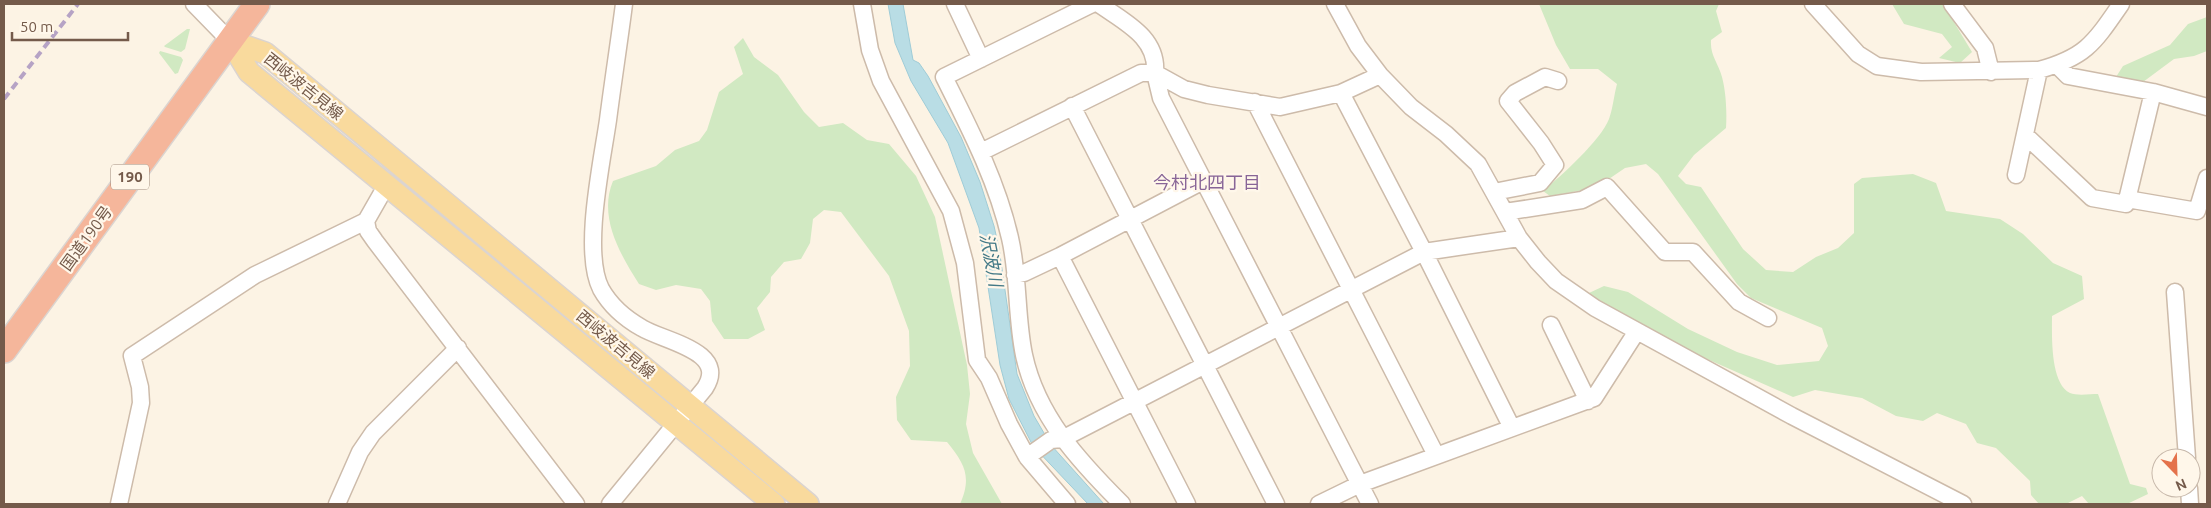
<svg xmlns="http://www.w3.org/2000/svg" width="2211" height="508" font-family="Ubuntu,'Noto Sans JP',sans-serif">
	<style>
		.green { fill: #d1e9c2 }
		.water { fill: #b9dde5; stroke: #9fccd7 }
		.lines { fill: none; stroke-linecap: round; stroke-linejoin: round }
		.minor-casing { stroke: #cdbbaa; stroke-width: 19 }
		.major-casing { stroke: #dbd4d0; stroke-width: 24 }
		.highway-casing { stroke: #dbd4d0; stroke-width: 28 }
		.minor { stroke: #fff; stroke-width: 16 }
		.major { stroke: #f9da9d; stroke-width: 21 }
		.highway { stroke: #f5b69b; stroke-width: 25 }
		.rail { stroke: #b6a3c5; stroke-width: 4; stroke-dasharray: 8 5; stroke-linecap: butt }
		.labels { text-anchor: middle; stroke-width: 4.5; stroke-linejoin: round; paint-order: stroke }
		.shield { fill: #fff7ea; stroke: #9e897a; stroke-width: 1 }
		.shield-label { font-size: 15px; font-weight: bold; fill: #745a4a }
		.street-label { font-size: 16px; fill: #745a4a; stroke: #fff7ea }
		.neighbourhood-label { font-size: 18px; fill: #886597; stroke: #fff7ea }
		.water-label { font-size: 18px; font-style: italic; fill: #447a87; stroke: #fff7ea }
	</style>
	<rect width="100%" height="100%" fill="#fcf3e4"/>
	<path class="green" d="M 1539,4 L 1719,4 L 1716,11 L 1722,32 L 1711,40 C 1710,56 1718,62 1722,77 C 1726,92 1727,112 1726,128 L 1694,155 L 1678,176 L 1686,184 L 1701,187 L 1743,249 L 1766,270 L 1793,272 L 1816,257 L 1838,248 L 1854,233 L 1854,184 L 1862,178 L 1913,174 L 1936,183 L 1946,211 L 2000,219 L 2023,234 L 2053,263 L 2082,276 L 2084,299 L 2052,316 C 2052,336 2050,383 2070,393 C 2077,396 2090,394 2098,394 L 2130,484 L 2146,488 L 2148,494 L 2127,504 L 2089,504 L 2082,496 L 2066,504 L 2039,504 L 2031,495 L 2030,481 L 1996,448 L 1977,443 L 1966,424 L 1937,413 L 1923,421 L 1896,416 L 1862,398 L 1815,390 L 1793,397 L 1707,359 L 1628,320 L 1589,293 L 1604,286 L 1628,292 L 1688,329 L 1737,352 L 1777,365 L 1819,361 L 1828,346 L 1822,328 L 1751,298 L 1737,284 L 1658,174 L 1646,164 L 1625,168 L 1603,183 L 1589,189 L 1550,196 L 1543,191 C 1561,176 1601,140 1609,119 C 1613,108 1614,95 1617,84 L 1598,69 L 1570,69 L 1556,45 Z
		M 1892,4 L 1943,4 L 1972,52 L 1960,63 L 1939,58 L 1952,47 L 1942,34 L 1904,24 Z
		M 2207,17 L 2207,51 L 2194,56 L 2174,59 L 2143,82 L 2116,77 L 2123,66 L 2170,45 L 2188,24 Z
		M 187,29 L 190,29 L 185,49 L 181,52 L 165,47 L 164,46 Z
		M 743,38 L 754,57 L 778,75 L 804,112 L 819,127 L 843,123 L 867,140 L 889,144 L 916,176 L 935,217 L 967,365 L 970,394 L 966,424 L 973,453 L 1002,504 L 960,504 C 972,477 965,464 947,442 L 911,440 L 897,420 L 896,397 L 910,366 L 909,331 L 889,276 L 841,212 L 824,210 L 813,219 L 810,243 L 801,259 L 784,262 L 771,277 L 770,292 L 757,308 L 765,330 L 748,339 L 724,339 L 712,321 L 710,301 L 701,289 L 676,285 L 656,290 L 639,284 C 620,254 598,217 613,181 L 656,166 L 675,150 L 699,141 L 707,130 L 719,92 L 743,74 L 734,47 Z
		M 160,51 L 181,57 L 183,60 L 178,73 L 175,74 L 159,53 Z"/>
	<path class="water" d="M 888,4 L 903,4 L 913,60 L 919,63 L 928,76 L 961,137 L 980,182 L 994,226 L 999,248 L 1017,374 L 1034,416 L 1051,445 L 1104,504 L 1088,504 L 1033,446 L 1009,399 L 1000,365 L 979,228 L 948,143 L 911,81 L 895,43 Z"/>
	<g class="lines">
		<defs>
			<path id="minor" d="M 194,4 L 230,41
				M 862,4 L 870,50 L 881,81 L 951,211 L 965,263 L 977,360 L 989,378 L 1009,424 L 1027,457 L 1051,440 L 1062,439 L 1424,252 L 1519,238
				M 955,4 L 981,59
				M 1092,4 L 944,77 C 970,129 997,181 1010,238 C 1019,276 1016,317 1024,355 C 1037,416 1079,461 1122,504
				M 1099,4 C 1124,22 1158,37 1155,73 L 1184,89 L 1208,95 L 1280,107 L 1341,93 L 1380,75
				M 1335,4 L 1358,46 L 1380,75 L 1411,107 L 1446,134 L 1478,164 L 1519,238 L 1538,262 L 1556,281 L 1595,308 L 1792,416 L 1963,504
				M 1813,4 L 1858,54 L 1877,66 L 1921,72 L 2039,70 C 2086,57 2094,43 2121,4
				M 1952,4 L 1985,48 L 1991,72
				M 2057,65 L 2068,76 L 2153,92 L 2207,107
				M 1341,93 L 1424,252 L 1512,428
				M 1255,102 L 1436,455
				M 1072,106 L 1276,504
				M 2025,135 L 2092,198 L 2126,204 L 2153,92
				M 981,152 L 1141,73 L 1155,73 L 1161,98 L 1370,504
				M 2016,175 L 2039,70
				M 1494,192 L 1540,183 L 1555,165 L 1541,143 L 1508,101 L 1515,93 L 1545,77 L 1558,81
				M 2127,199 L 2197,211 L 2207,178
				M 1505,212 L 1582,200 L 1607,187 L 1665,252 L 1693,252 L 1739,302 L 1768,318
				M 366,221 L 368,231 L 375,241 L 576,504
				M 1060,256 L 1187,504
				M 1015,275 L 1024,273 L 1060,256 L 1203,181
				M 2175,292 L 2187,458
				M 1551,325 L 1588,401
				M 1027,457 L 1067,504
				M 2189,488 L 2190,504
				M 119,504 L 141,403 L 140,387 L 132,356 L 255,275 L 366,221 L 386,186
				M 337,504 L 360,452 L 373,433 L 458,348
				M 610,504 L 705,388 C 729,351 663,341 642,328 C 626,319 610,305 601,289 C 582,252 602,162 608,120 C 613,81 619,43 624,4
				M 1319,504 L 1360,484 L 1594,398 L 1637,331"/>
			<path id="major" d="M 230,41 L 265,53 L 808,504
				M 230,41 L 249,72 L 774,504"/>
			<path id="highway" d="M 4,350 L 257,4"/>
		</defs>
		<use href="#minor" class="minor-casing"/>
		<use href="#major" class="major-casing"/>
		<use href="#highway" class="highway-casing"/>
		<use href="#minor" class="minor"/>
		<use href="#major" class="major"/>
		<use href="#highway" class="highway"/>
		<path class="rail" d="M 4,99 L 78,4"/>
	</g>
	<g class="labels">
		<rect class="shield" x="111" y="164.5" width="38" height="25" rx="4"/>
		<g class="shield-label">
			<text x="130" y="182">190</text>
		</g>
		<g class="street-label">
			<text transform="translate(304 86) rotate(39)" y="6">西岐波吉見線</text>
			<text transform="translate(86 238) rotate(-54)" y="6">国道190号</text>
			<text transform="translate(616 344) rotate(40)" y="6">西岐波吉見線</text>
		</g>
		<g class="neighbourhood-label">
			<text x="1207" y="189">今村北四丁目</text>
		</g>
		<g class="water-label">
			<text transform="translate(991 260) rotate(79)" y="6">沢波川</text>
		</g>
	</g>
	<rect width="2211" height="508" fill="none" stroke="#745a4a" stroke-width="10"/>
	<g transform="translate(2176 473) rotate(157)"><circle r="24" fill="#fff7ea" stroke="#c7b8aa"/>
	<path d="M0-4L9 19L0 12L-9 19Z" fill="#e4724b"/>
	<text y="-8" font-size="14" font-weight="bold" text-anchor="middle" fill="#745a4a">N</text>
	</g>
	<path d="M12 32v8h116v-8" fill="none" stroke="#745a4a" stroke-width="2.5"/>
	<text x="20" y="32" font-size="15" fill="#745a4a" stroke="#fff7ea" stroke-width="4" paint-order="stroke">50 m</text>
</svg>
